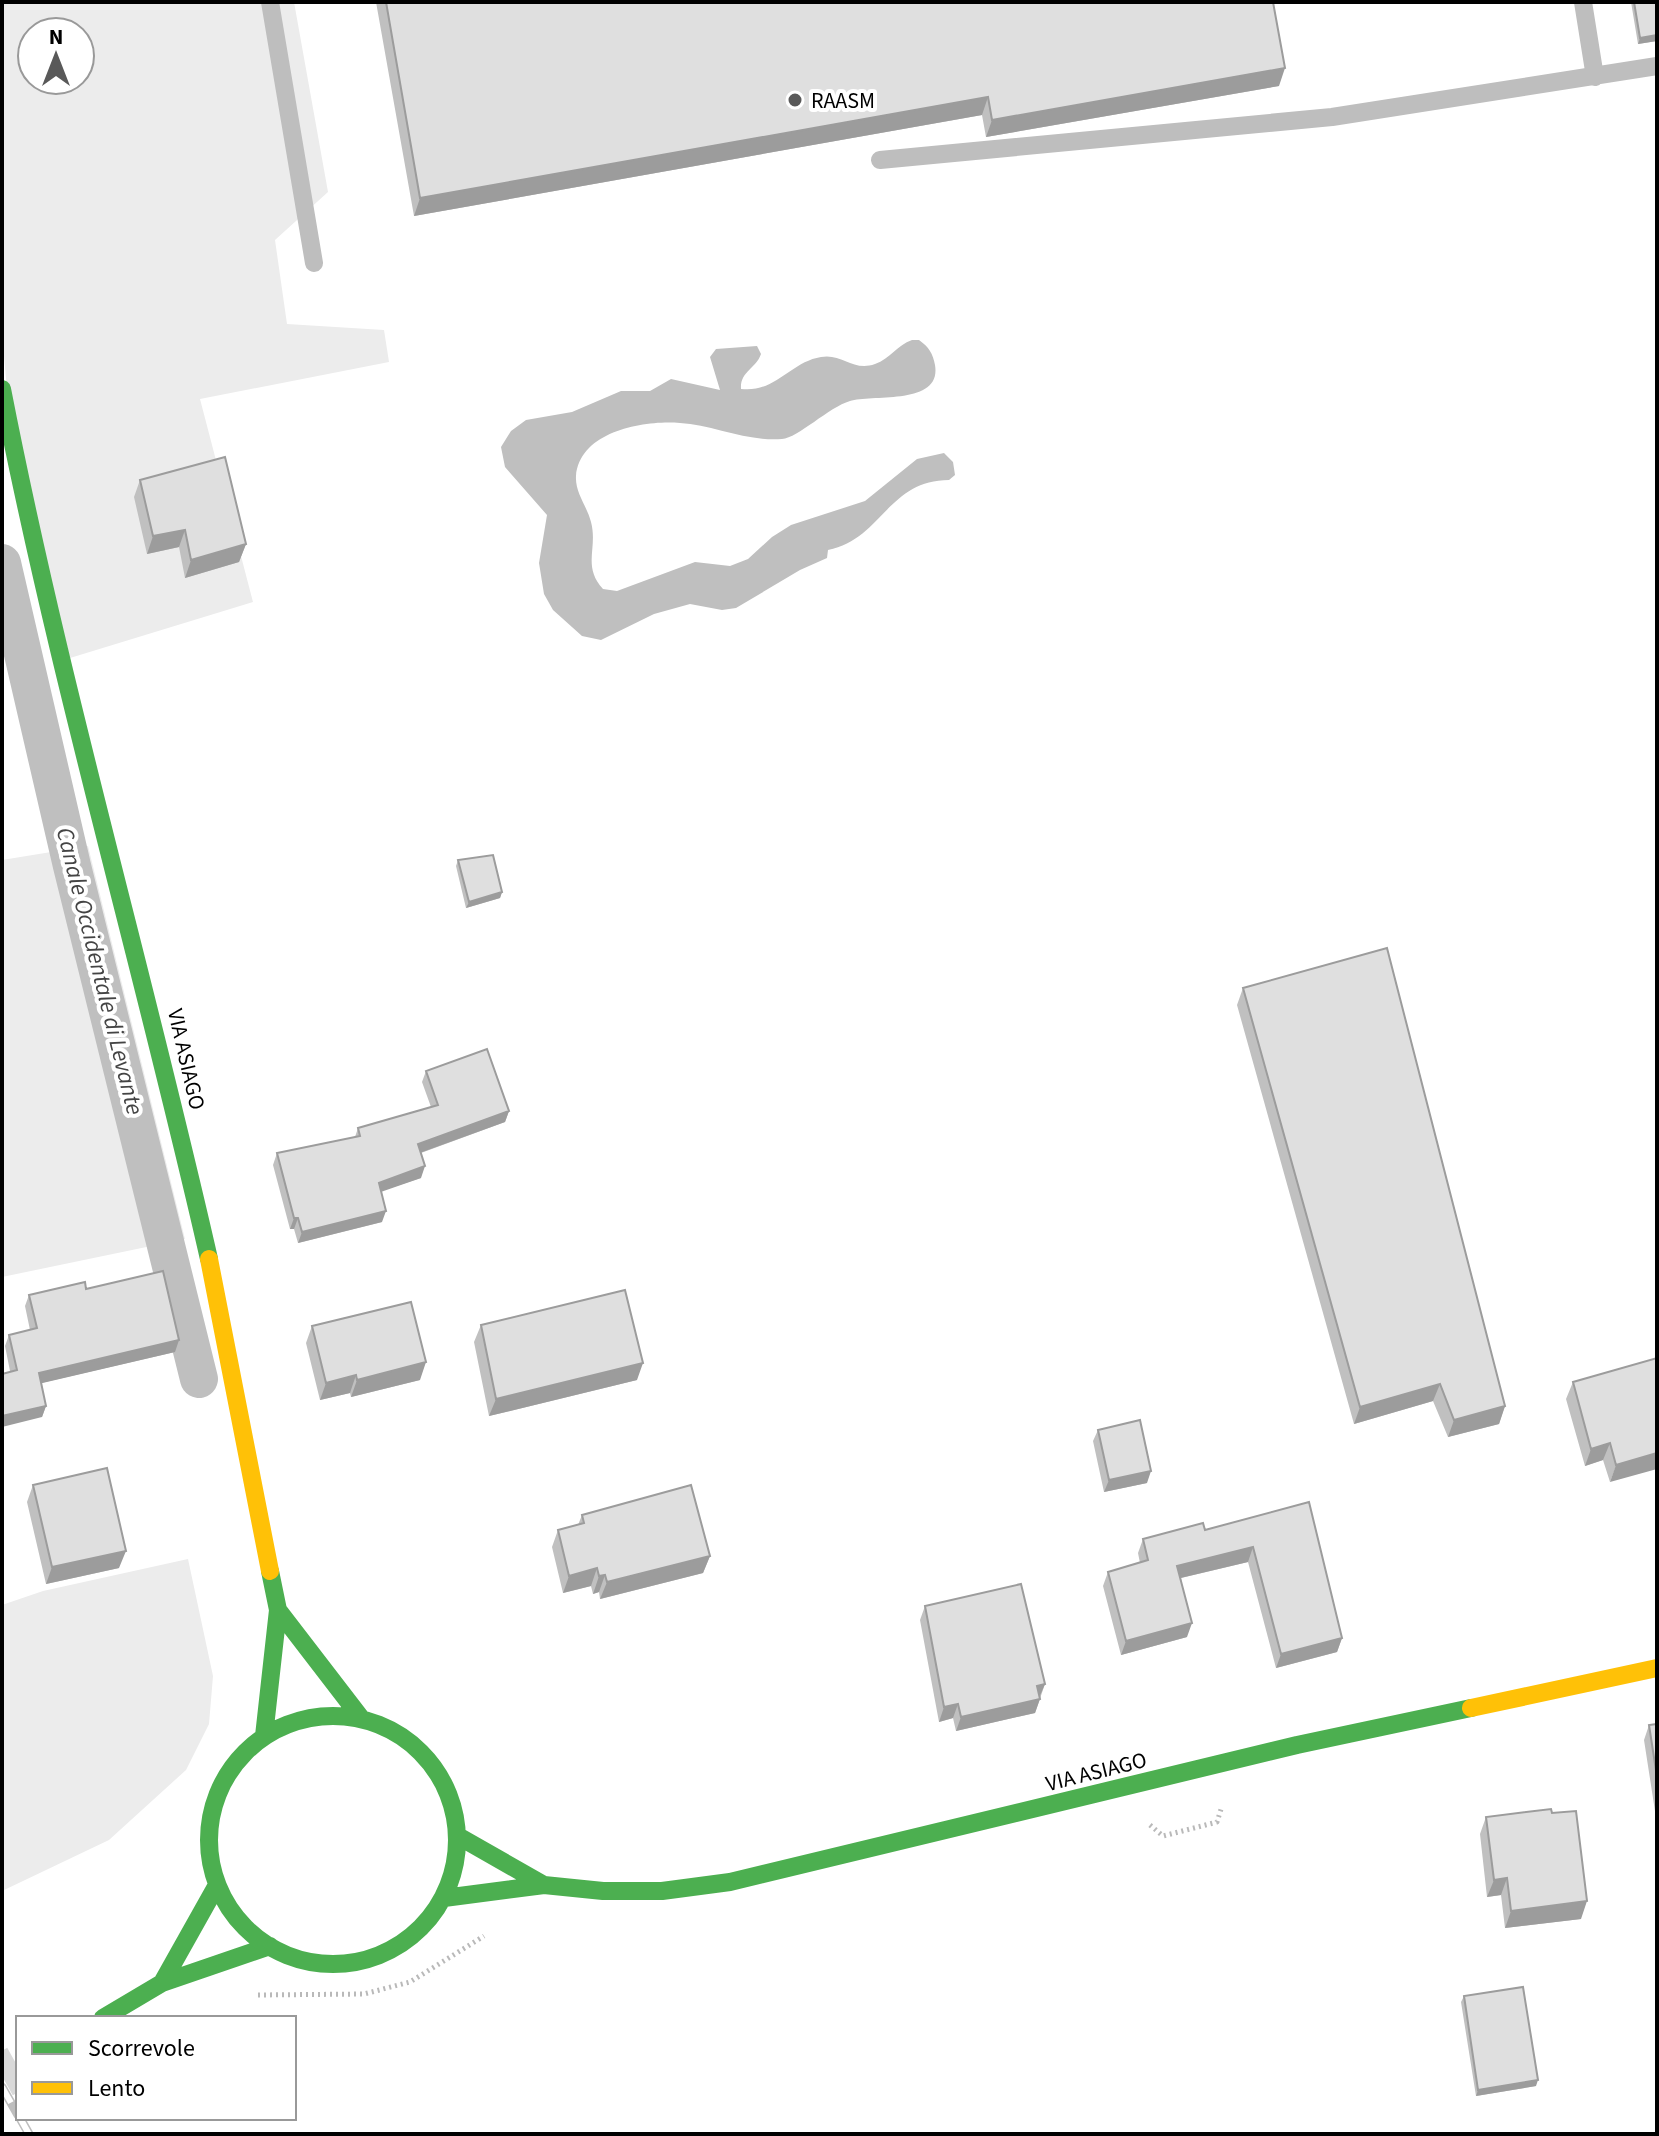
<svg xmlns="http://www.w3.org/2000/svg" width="1659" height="2136" font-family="'Source Sans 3',sans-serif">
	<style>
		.green { fill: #ececec; fill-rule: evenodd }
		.water { fill: #bfbfbf }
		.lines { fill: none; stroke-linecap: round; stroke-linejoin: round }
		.canal { stroke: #bfbfbf; stroke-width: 38 }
		.secondary-tunnel { stroke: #d9d9d9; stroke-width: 44; stroke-dasharray: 44 22; stroke-linecap: butt }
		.path { stroke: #b9b9b9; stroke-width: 5; stroke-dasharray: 2 4; stroke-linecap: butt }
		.lane { stroke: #bebebe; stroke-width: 18 }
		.fast { stroke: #4caf50; stroke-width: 18 }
		.slow { stroke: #ffc107; stroke-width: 18 }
		.rail-casing { stroke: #bebebe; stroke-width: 9 }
		.rail { stroke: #fff; stroke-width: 6; stroke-dasharray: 18; stroke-linecap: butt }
		.wall { fill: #c0c0c0 }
		.shaded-wall { fill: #9c9c9c }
		.building { fill: #dfdfdf; stroke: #9c9c9c; stroke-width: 2 }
		.poi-dot { fill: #595959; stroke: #fff; stroke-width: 3 }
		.labels { text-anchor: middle; stroke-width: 8; stroke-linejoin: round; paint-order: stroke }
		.poi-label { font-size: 22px; fill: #000; stroke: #fff; text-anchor: start }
		.street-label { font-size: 22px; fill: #000; stroke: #fff }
		.water-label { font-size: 24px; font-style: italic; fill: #444; stroke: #fff }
	</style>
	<rect width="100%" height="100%" fill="#fff"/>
	<path class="green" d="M 2,2 L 294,2 L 328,192 L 275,240 L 287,324 L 384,330 L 389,362 L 200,399 L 253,602 L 70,658 L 9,412 L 2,334 ZM 32,32 L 80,32 L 80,80 L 32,80 Z
		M 88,846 L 185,1239 L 2,1277 L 2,860 Z
		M 188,1559 L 213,1676 L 209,1724 L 186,1770 L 109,1840 L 2,1891 L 2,1605 L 43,1591 Z"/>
	<path class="water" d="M 912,340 L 919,340 C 929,347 933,354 935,365 C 942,406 872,394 850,401 C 829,407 798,438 782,439 C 748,442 713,425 680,423 C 644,420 580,431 576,476 C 575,493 587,506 591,522 C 598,548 582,566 603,589 L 617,591 L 695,562 L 730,566 L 748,559 L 772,537 L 791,525 L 865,501 L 917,459 L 944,453 L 953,462 L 955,475 L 949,480 C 888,480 881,540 828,550 L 827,558 L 800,570 L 736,608 L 722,610 L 690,604 L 654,614 L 601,640 L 582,636 L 553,610 L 544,594 L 539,563 L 547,515 L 505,467 L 501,447 L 511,431 L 526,420 L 572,412 L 621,391 L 650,391 L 671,379 L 720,390 L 710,357 L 716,349 L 757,346 L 761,354 C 756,369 740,371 741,389 C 776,393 790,362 821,357 C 842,353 853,372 875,364 C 890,359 897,345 912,340 Z"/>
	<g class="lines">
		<path class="canal" d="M 2,563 L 72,866 L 199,1379"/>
		<path class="secondary-tunnel" d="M 2,2076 L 18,2067"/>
		<path class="path" d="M 1150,1825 L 1163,1836 L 1217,1822 L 1222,1806
			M 258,1995 L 364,1994 L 410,1982 L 484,1936"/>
		<path class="lane" d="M 270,2 L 314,263
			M 1583,2 L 1595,77
			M 880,160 L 1332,117 L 1657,66"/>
		<path class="fast" d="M 2,389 C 59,682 143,968 209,1259
			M 278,1610 L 361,1718
			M209 1840a124 124 0 1 1 248 0a124 124 0 1 1-248 0Z
			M 264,1736 L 278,1610 L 270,1571
			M 458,1836 L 544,1885
			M 444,1898 L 544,1885 L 603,1891 L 662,1891 L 730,1882 L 1297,1745 L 1471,1708
			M 162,1983 L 217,1885
			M 103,2018 L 162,1983 L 270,1946"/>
		<path class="slow" d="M 209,1259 L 270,1571
			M 1471,1708 L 1657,1668"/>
		<defs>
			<path id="rail" d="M 2,2087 L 18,2115
				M 20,2118 L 29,2134"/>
		</defs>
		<use href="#rail" class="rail-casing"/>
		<use href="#rail" class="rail"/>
	</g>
	<path class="wall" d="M 376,2 L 1273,2 L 1279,86 L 986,137 L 982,115 L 414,216 Z
		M 1631,2 L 1657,2 L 1657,41 L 1638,44 Z
		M 140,480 L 246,544 L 239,562 L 185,578 L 179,547 L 147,554 L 134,497 Z
		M 458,860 L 502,892 L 500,898 L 466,908 L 456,866 Z
		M 1243,988 L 1505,1406 L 1499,1424 L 1448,1437 L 1433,1401 L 1354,1424 L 1237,1005 Z
		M 426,1071 L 509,1111 L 505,1122 L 421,1153 L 421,1178 L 381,1191 L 382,1222 L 298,1243 L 294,1229 L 290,1229 L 273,1165 L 277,1153 L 355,1137 L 358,1128 L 431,1107 L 422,1082 Z
		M 86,1289 L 175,1352 L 41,1383 L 46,1406 L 42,1417 L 10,1371 L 5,1346 L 9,1335 L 30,1330 L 25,1306 L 29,1295 Z
		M 481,1325 L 637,1380 L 489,1416 L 474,1342 Z
		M 312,1326 L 420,1380 L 351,1397 L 350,1393 L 320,1400 L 306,1343 Z
		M 1657,1358 L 1610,1482 L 1603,1460 L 1585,1466 L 1566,1399 L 1573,1382 Z
		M 1098,1430 L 1147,1483 L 1104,1492 L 1093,1441 Z
		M 33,1485 L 119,1568 L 46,1584 L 27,1502 Z
		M 1309,1502 L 1342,1638 L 1337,1652 L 1276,1668 L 1248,1562 L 1181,1578 L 1187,1637 L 1121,1655 L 1103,1586 L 1108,1572 L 1140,1563 L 1138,1553 L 1143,1539 L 1205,1530 Z
		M 582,1515 L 710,1556 L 703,1573 L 600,1599 L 599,1592 L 593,1594 L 591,1586 L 563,1593 L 552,1547 L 558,1530 L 578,1525 Z
		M 925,1606 L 1045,1684 L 1035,1713 L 956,1731 L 953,1718 L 939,1722 L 920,1620 Z
		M 1657,1724 L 1657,1824 L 1644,1740 L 1649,1725 Z
		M 1486,1817 L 1581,1919 L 1505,1928 L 1501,1895 L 1487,1897 L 1480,1834 Z
		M 1464,1996 L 1536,2086 L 1476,2096 L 1461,2002 Z"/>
	<path class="shaded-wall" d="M 1657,35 L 1657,41 L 1638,44 L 1640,38 Z
		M 1285,68 L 1279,86 L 986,137 L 992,120 Z
		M 988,97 L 982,115 L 414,216 L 420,198 Z
		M 185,530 L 179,547 L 147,554 L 153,536 Z
		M 246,544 L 239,562 L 185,578 L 191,560 Z
		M 502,892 L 500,898 L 466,908 L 469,902 Z
		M 509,1111 L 505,1122 L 414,1155 L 418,1144 Z
		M 425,1166 L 421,1178 L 375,1194 L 379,1183 Z
		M 386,1211 L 382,1222 L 298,1243 L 302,1232 Z
		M 294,1218 L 298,1218 L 294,1229 L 290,1229 Z
		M 179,1340 L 175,1352 L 34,1385 L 39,1373 Z
		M 426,1362 L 420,1380 L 351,1397 L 357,1380 Z
		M 643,1363 L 637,1380 L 489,1416 L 496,1399 Z
		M 356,1375 L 350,1393 L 320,1400 L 326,1383 Z
		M 1440,1384 L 1433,1401 L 1354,1424 L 1360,1407 Z
		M 46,1406 L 42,1417 L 2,1427 L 2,1416 Z
		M 1505,1406 L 1499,1424 L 1448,1437 L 1454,1420 Z
		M 1610,1443 L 1603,1460 L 1585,1466 L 1591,1449 Z
		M 1657,1453 L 1657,1469 L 1610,1482 L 1616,1465 Z
		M 1151,1471 L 1147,1483 L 1104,1492 L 1109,1480 Z
		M 1253,1547 L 1248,1562 L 1172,1580 L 1177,1566 Z
		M 126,1551 L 119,1568 L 46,1584 L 52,1567 Z
		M 710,1556 L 703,1573 L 600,1599 L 607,1582 Z
		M 597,1568 L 591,1586 L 563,1593 L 569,1576 Z
		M 605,1575 L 599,1592 L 593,1594 L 599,1576 Z
		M 1192,1623 L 1187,1637 L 1121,1655 L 1126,1641 Z
		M 1342,1638 L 1337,1652 L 1276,1668 L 1281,1654 Z
		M 1045,1684 L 1039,1698 L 1037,1686 Z
		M 1040,1699 L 1035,1713 L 956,1731 L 961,1717 Z
		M 958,1704 L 953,1718 L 939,1722 L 944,1707 Z
		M 1507,1878 L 1501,1895 L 1487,1897 L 1494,1880 Z
		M 1587,1901 L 1581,1919 L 1505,1928 L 1511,1911 Z
		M 1538,2080 L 1536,2086 L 1476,2096 L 1478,2090 Z"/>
	<path class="building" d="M 386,2 L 1273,2 L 1285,68 L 992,120 L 988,97 L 420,198 Z
		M 1634,2 L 1657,2 L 1657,35 L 1640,38 Z
		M 225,457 L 246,544 L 191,560 L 185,530 L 153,536 L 140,480 Z
		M 493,855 L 502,892 L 469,902 L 458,860 Z
		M 1387,948 L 1505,1406 L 1454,1420 L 1440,1384 L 1360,1407 L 1243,988 Z
		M 487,1049 L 509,1111 L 418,1144 L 425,1166 L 379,1183 L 386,1211 L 302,1232 L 298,1218 L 294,1218 L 277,1153 L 360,1136 L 358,1128 L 438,1105 L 426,1071 Z
		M 163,1271 L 179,1340 L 39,1373 L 46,1406 L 2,1416 L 2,1374 L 17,1370 L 9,1335 L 37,1328 L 29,1295 L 85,1282 L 86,1289 Z
		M 625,1290 L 643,1363 L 496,1399 L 481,1325 Z
		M 411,1302 L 426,1362 L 357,1380 L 356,1375 L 326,1383 L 312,1326 Z
		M 1657,1358 L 1657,1453 L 1616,1465 L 1610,1443 L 1591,1449 L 1573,1382 Z
		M 1140,1420 L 1151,1471 L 1109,1480 L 1098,1430 Z
		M 107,1468 L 126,1551 L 52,1567 L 33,1485 Z
		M 691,1485 L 710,1556 L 607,1582 L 605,1575 L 599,1576 L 597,1568 L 569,1576 L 558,1530 L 584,1523 L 582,1515 Z
		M 1309,1502 L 1342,1638 L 1281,1654 L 1253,1547 L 1177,1566 L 1192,1623 L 1126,1641 L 1108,1572 L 1148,1560 L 1143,1539 L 1203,1523 L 1205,1530 Z
		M 1021,1584 L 1045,1684 L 1037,1686 L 1040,1699 L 961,1717 L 958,1704 L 944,1707 L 925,1606 Z
		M 1657,1724 L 1657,1777 L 1649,1725 Z
		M 1551,1809 L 1552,1813 L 1576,1811 L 1587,1901 L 1511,1911 L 1507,1878 L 1494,1880 L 1486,1817 Z
		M 1523,1987 L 1538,2080 L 1478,2090 L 1464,1996 Z"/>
	<circle class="poi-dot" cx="795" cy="100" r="8"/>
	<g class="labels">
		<g class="poi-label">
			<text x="811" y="108">RAASM</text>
		</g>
		<g class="street-label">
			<text transform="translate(187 1059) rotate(77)" y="8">VIA ASIAGO</text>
			<text transform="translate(1096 1771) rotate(-14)" y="8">VIA ASIAGO</text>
		</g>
		<g class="water-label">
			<text transform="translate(100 971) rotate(76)" y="8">Canale Occidentale di Levante</text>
		</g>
	</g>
	<rect width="1659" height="2136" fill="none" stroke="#000000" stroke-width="8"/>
	<rect x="16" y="2016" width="280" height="104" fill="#ffffff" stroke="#999999" stroke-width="2"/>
	<rect x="32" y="2042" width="40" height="12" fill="#4caf50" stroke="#999999" stroke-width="2"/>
	<text x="88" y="2056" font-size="24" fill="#000000">Scorrevole</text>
	<rect x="32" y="2082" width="40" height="12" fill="#ffc107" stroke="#999999" stroke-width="2"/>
	<text x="88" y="2096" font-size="24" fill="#000000">Lento</text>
	<g transform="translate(56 56)"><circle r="38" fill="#ffffff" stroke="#999999" stroke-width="2"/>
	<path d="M0-6L14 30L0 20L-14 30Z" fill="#595959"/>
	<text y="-12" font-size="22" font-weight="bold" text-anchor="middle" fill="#000000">N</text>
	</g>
</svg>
